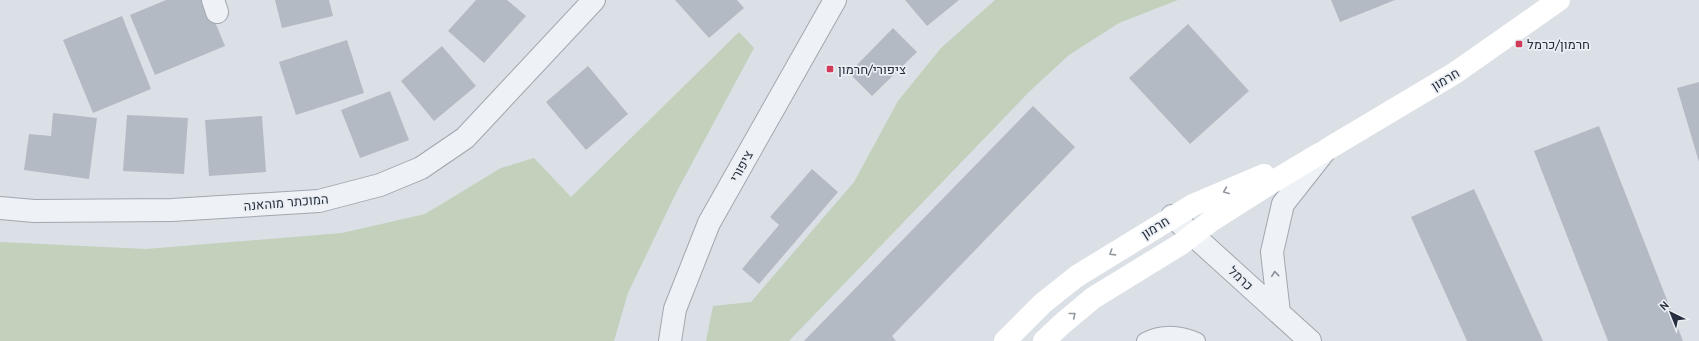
<svg xmlns="http://www.w3.org/2000/svg" width="1699" height="341" font-family="'PT Sans',Heebo,sans-serif">
	<style>
		.green { fill: #c2d0bc }
		.building { fill: #b3bac3 }
		.lines { fill: none; stroke-linecap: round; stroke-linejoin: round }
		.lane-casing { stroke: #a1a7b0; stroke-width: 18 }
		.street-casing { stroke: #a1a7b0; stroke-width: 24 }
		.lane { stroke: #eef1f5; stroke-width: 16 }
		.street { stroke: #eef1f5; stroke-width: 22 }
		.secondary { stroke: #fff; stroke-width: 22 }
		.oneway { stroke: #92979e }
		.oneway2 { stroke: #8a9099 }
		.poi-dot { fill: #d13b59; stroke: #ebeff4; stroke-width: 1.5 }
		.labels { text-anchor: middle; stroke-width: 3.5; stroke-linejoin: round; paint-order: stroke }
		.poi-label { font-size: 13px; fill: #252f3d; stroke: #ebeff4; text-anchor: start }
		.street-label { font-size: 13px; fill: #252f3d; stroke: #ebeff4 }
	</style>
	<rect width="100%" height="100%" fill="#dbe0e6"/>
	<path class="green" d="M 995,0 L 1178,0 L 1119,23 L 1069,55 L 1029,92 L 789,341 L 706,341 L 713,306 L 751,302 L 854,182 L 898,101 L 941,48 Z
		M 739,32 L 754,48 L 676,193 L 628,293 L 614,341 L 0,341 L 0,242 L 146,249 L 342,233 L 425,214 L 501,168 L 534,158 L 571,197 Z"/>
	<path class="building" d="M 166,0 L 206,0 L 225,46 L 155,75 L 130,15 Z
		M 275,0 L 329,0 L 333,16 L 282,28 Z
		M 476,0 L 507,0 L 526,16 L 484,63 L 448,31 Z
		M 675,0 L 737,0 L 744,8 L 709,38 Z
		M 905,0 L 959,0 L 927,26 Z
		M 1331,0 L 1395,0 L 1340,22 Z
		M 122,16 L 151,89 L 93,113 L 63,40 Z
		M 1188,24 L 1249,91 L 1190,144 L 1129,78 Z
		M 893,28 L 917,52 L 872,96 L 849,73 Z
		M 347,40 L 364,93 L 296,115 L 279,62 Z
		M 442,46 L 476,86 L 434,121 L 401,81 Z
		M 588,66 L 628,114 L 586,150 L 546,102 Z
		M 1699,82 L 1699,162 L 1677,88 Z
		M 390,91 L 409,140 L 360,158 L 341,110 Z
		M 1033,106 L 1075,147 L 892,336 L 896,341 L 804,341 Z
		M 53,113 L 97,118 L 89,179 L 24,170 L 29,134 L 51,136 Z
		M 127,115 L 188,118 L 184,174 L 123,171 Z
		M 262,116 L 266,172 L 209,176 L 205,120 Z
		M 1599,126 L 1683,341 L 1608,341 L 1534,151 Z
		M 812,169 L 838,192 L 759,284 L 742,269 L 779,225 L 770,217 Z
		M 1474,189 L 1543,341 L 1467,341 L 1411,217 Z"/>
	<g class="lines">
		<defs>
			<path id="lane" d="M 1145,341 C 1162,332 1179,333 1197,341"/>
			<path id="street" d="M 213,0 L 217,12
				M 0,208 L 34,211 L 172,210 L 319,201 L 380,185 L 421,168 L 465,138 L 594,0
				M 1172,216 L 1310,341
				M 1279,313 L 1272,252 L 1283,204 L 1324,152
				M 670,341 L 675,309 L 709,223 L 835,0"/>
		</defs>
		<use href="#lane" class="lane-casing"/>
		<use href="#street" class="street-casing"/>
		<use href="#lane" class="lane"/>
		<use href="#street" class="street"/>
		<path class="secondary" d="M 1005,341 L 1043,303 L 1077,276 L 1193,205 L 1264,175
			M 1044,341 L 1062,324 L 1093,298 L 1181,244 L 1211,221 L 1274,181 L 1455,73 L 1559,0"/>
	</g>
	<defs><path id="oneway-chevron" d="M-2-3.5L2.5 0L-2 3.5" fill="none" stroke-width="1.6" stroke-linecap="round" stroke-linejoin="round"/></defs>
	<g class="oneway">
		<use href="#oneway-chevron" transform="translate(1226 191) rotate(157)"/>
		<use href="#oneway-chevron" transform="translate(1112 253) rotate(148)"/>
		<use href="#oneway-chevron" transform="translate(1073 315) rotate(-39)"/>
	</g>
	<use class="oneway2" href="#oneway-chevron" transform="translate(1275 274) rotate(-96)"/>
	<g class="poi-dot">
		<rect x="1515" y="40" width="8" height="8" rx="2"/>
		<rect x="826" y="65" width="8" height="8" rx="2"/>
	</g>
	<g class="labels">
		<g class="poi-label">
			<text x="1527" y="49">חרמון/כרמל</text>
			<text x="838" y="74">ציפורי/חרמון</text>
		</g>
		<g class="street-label">
			<text transform="translate(1445 79) rotate(-31)" y="5">חרמון</text>
			<text transform="translate(741 166) rotate(-61)" y="5">ציפורי</text>
			<text transform="translate(286 202) rotate(-5)" y="5">המוכתר מוהאנה</text>
			<text transform="translate(1155 227) rotate(-32)" y="5">חרמון</text>
			<text transform="translate(1241 278) rotate(43)" y="5">כרמל</text>
		</g>
	</g>
	<g transform="translate(1671 313) rotate(317)" stroke="#ebeff4" stroke-width="3" paint-order="stroke">
	<path d="M0-3L7 15L0 10L-7 15Z" fill="#252f3d"/>
	<text y="-6" font-size="11" font-weight="bold" text-anchor="middle" fill="#252f3d">N</text>
	</g>
</svg>
